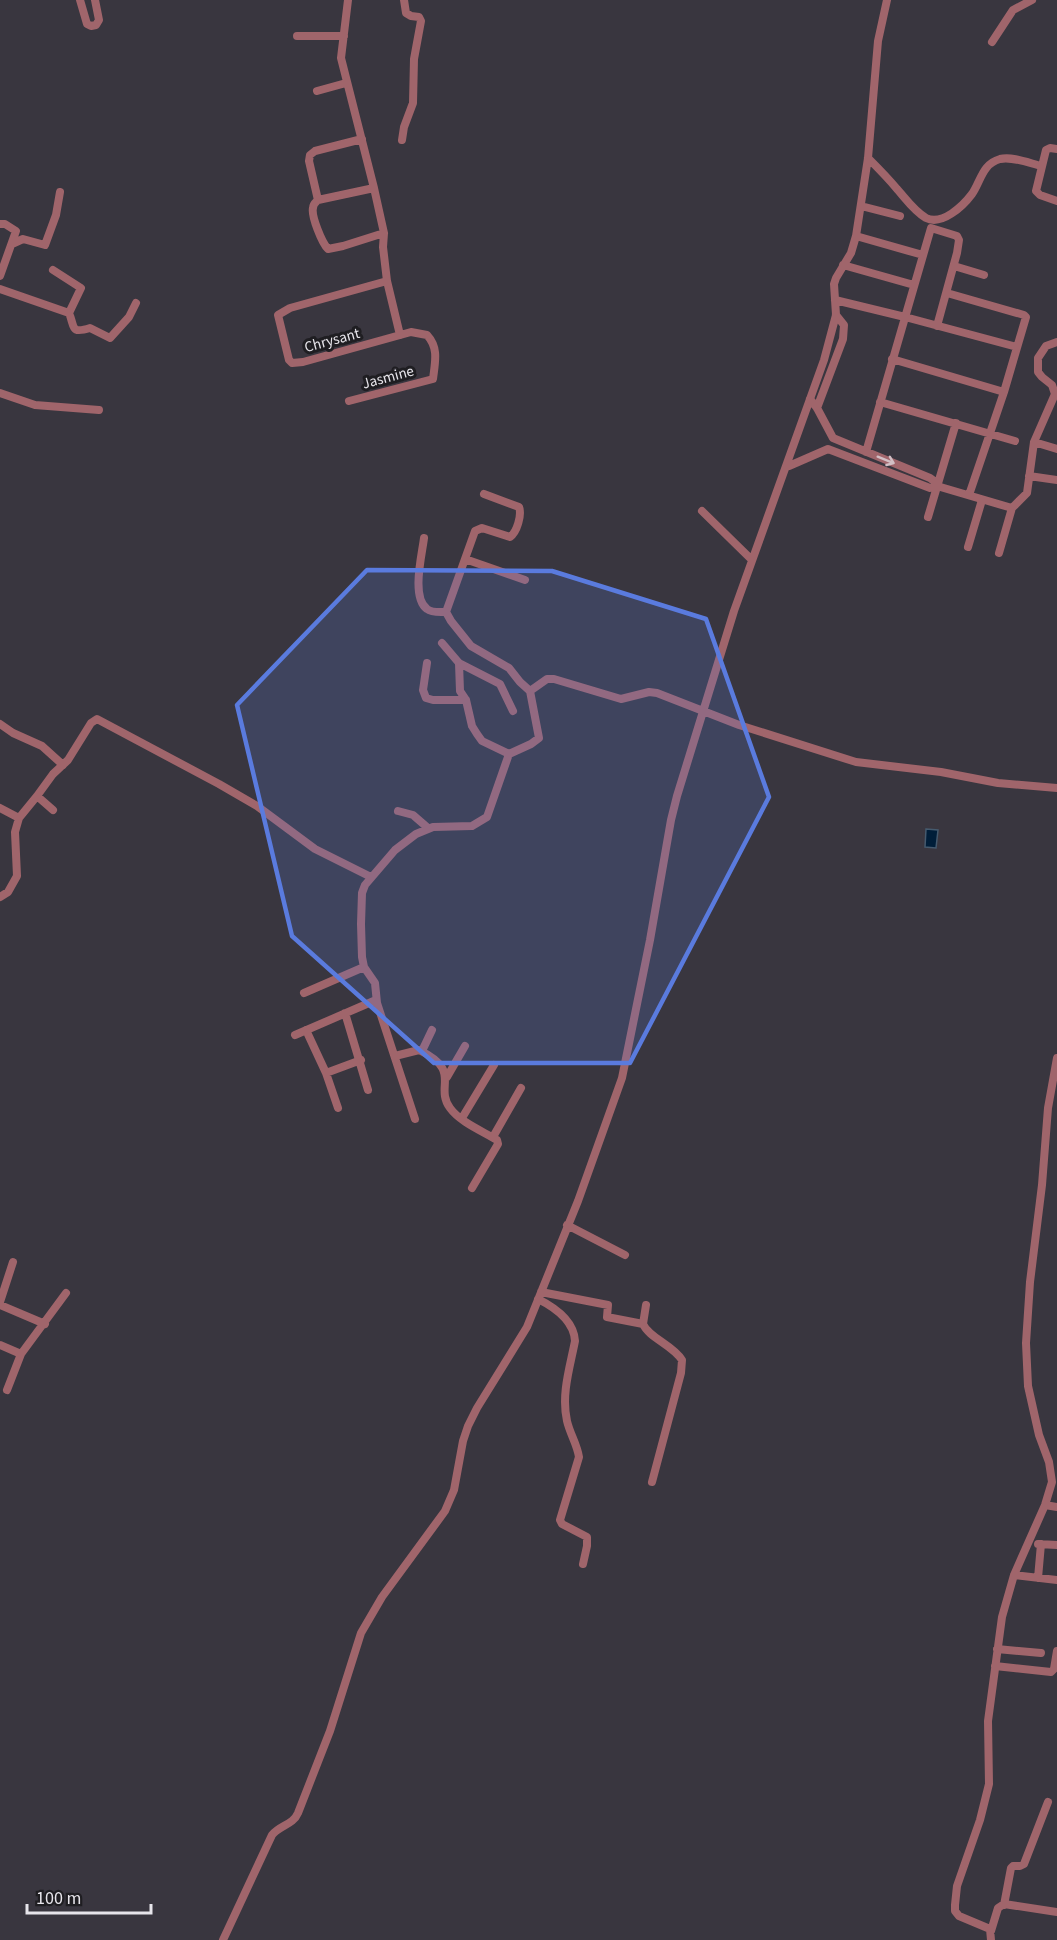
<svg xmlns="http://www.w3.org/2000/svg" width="1057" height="1940" font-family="'Source Sans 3',sans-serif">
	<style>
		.water { fill: #001e39; stroke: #455a6e; stroke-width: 1.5 }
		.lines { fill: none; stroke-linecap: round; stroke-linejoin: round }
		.street { stroke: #a0656b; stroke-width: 8 }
		.oneway { stroke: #d2bfc5 }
		.marked { fill: #5a7bde; fill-opacity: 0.2; stroke: #5a7bde; stroke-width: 4.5; stroke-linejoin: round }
		.labels { text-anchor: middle; stroke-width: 6; stroke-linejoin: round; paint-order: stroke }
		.street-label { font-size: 15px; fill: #e7e5eb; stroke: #1f1e22 }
	</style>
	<rect width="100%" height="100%" fill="#39363f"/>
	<path class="water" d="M 926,829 L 938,830 L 936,848 L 925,847 Z"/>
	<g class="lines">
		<path class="street" d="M 80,0 L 87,24 L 91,26 L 96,25 L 99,20 L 95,0
			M 348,0 L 341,58 L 374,188 L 384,233 L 383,247 L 387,281 L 400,335
			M 297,36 L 344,36
			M 992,42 L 1013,10 L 1032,0
			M 317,91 L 346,83
			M 362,139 L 315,151 L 310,155 L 309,161 L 318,200 C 315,203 313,204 313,208 C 311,216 322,243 328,249 L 343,246 L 384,233
			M 402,140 L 404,127 L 413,103 L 414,59 L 421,21 L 419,17 L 411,16 L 406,13 L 404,0
			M 1057,149 L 1050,148 L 1046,150 L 1036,191 L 1040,195 L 1057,201
			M 868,158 C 878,168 888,178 897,189 C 906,199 914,211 926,218 C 942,226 963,206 972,194 C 981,181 982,164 1000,159 C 1012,156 1029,163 1041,166
			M 318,200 L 374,188
			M 861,206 L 900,216
			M 0,224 L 5,224 L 16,231 L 0,276
			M 856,236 L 923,255
			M 12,244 L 23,239 L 45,245 L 56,215 L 60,192
			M 843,265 L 914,285
			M 954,266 L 984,275
			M 53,270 L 81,288 L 69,313
			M 0,289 L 69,313 C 75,327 70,334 90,328 L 110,338 L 129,317 L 136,303
			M 947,293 L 1024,315 L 1026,317 L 1004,392 L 969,495
			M 835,300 L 905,317 L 1017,347
			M 892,359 L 1004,392
			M 0,393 L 35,405 L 99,410
			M 810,399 L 817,408 L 833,438 L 930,478 L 934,481 L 937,486
			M 349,401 L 433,379 C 435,362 439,348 427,335 L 411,332 L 303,362 L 292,363 L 289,360 L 278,315 L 290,308 L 387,281
			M 880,402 L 1015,441
			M 817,408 L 843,339 L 844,325 L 836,315
			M 1034,442 L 1057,449
			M 866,452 L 931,228 L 957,236 L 959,240 L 957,253 L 937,326
			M 789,466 L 828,449 L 930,488 L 937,486 L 1012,508
			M 1029,476 L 1057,480
			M 702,511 L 752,560
			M 928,517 L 956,423
			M 424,538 C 422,555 411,597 427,609 C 432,613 440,612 446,612
			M 968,547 L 982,500
			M 999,553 L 1012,508 L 1027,493 L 1034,442 L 1055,394 L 1052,385 L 1042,377 L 1038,372 L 1038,358 L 1046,346 L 1057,342
			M 465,559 L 525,580
			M 446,612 L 475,531 L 482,528 L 510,537 C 517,532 522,515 519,507 L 484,494
			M 446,612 L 451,621 L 471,646 L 509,668 L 520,682 L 530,691
			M 442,643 L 459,663 L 500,684 L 513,711
			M 427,663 L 423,690 L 426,698 L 433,700 L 466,700
			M 459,663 L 460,691 L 466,700 L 472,726 L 477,734 L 482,741 L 509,754
			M 0,724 L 13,733 L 42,746 L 63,765
			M 37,796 L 53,810
			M 0,808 L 19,818
			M 398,811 L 413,815 L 428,828
			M 0,897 L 8,892 L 17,876 L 15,832 L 19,818 L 37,796 L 53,774 L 68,760 L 91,723 L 97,719 L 219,784 L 257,806 L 315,849 L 371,877
			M 304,993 L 364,967
			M 345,1013 L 368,1090
			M 306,1030 L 326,1073 L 338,1108
			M 295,1035 L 376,1000
			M 422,1051 L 432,1030
			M 395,1056 L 419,1050 C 463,1071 434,1086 450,1108 C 460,1122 482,1131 497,1140 L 498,1144 L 472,1188
			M 326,1073 L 361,1060
			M 447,1077 L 465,1046
			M 462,1118 L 494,1065
			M 415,1119 L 377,1003 L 375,983 L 364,967 L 362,957 L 361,924 L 362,893 L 365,885 L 395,850 L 416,834 L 433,827 L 472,826 L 487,817 L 509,754 L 531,744 L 539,738 L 530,691 L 547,679 L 554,679 L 621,699 L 649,692 L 657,693 L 739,725 L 856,762 L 941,772 L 998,783 L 1057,788
			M 493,1137 L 521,1088
			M 567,1225 L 625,1255
			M 541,1292 L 608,1305 L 607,1317 L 643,1324 C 649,1338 673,1345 682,1360 L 681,1373 L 652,1482
			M 538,1299 C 554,1307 574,1321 575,1341 C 570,1367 561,1394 567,1421 C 570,1434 577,1444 579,1457 L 560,1520 L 562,1524 L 587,1537 L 587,1546 L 583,1564
			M 0,1302 L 13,1262
			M 0,1305 L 45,1324
			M 643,1324 L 646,1305
			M 0,1345 L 21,1354 L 66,1293
			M 7,1390 L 21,1354
			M 1045,1505 L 1057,1507
			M 1038,1544 L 1057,1545
			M 1014,1575 L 1057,1580
			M 1038,1578 L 1041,1544
			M 997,1649 L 1041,1653
			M 995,1666 L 1051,1672 L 1054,1669 L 1057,1651
			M 1004,1905 L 1011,1868 L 1013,1866 L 1020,1866 L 1024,1864 L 1048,1802
			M 991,1931 L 998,1908 L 1004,1904 L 1057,1912
			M 223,1940 L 272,1835 C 280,1825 293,1825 298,1813 L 330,1731 L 361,1633 L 382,1597 L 445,1511 L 454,1490 L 463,1441 L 468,1426 L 477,1408 L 527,1327 L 578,1201 L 622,1078 L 650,940 L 671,820 L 677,796 L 734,611 L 824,360 L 836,315 L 834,284 L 836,278 L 851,253 L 856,236 L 868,158 L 878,41 L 887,0
			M 991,1940 L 990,1929 L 959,1916 L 955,1911 L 955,1905 L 957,1886 L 980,1820 L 989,1784 L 988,1721 L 1002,1617 L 1014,1575 L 1045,1505 L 1052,1482 L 1049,1462 L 1039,1435 L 1028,1386 L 1026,1343 L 1030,1282 L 1042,1185 L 1048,1108 L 1057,1058"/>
	</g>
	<defs><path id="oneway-shaft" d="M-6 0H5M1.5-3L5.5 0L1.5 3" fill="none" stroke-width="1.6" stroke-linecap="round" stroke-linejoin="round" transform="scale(1.5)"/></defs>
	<use class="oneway" href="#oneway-shaft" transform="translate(886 460) rotate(22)"/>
	<path class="marked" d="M 367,570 L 552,571 L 706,619 L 769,797 L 630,1063 L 434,1063 L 292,936 L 237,705 Z"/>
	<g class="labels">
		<g class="street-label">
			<text transform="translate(332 340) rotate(-15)" y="5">Chrysant</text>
			<text transform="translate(388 377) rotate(-15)" y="5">Jasmine</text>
		</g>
	</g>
	<path d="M27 1904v9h124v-9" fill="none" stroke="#e7e5eb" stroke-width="3"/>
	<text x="36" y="1904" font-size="18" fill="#e7e5eb" stroke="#1f1e22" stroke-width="4.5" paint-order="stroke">100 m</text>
</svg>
